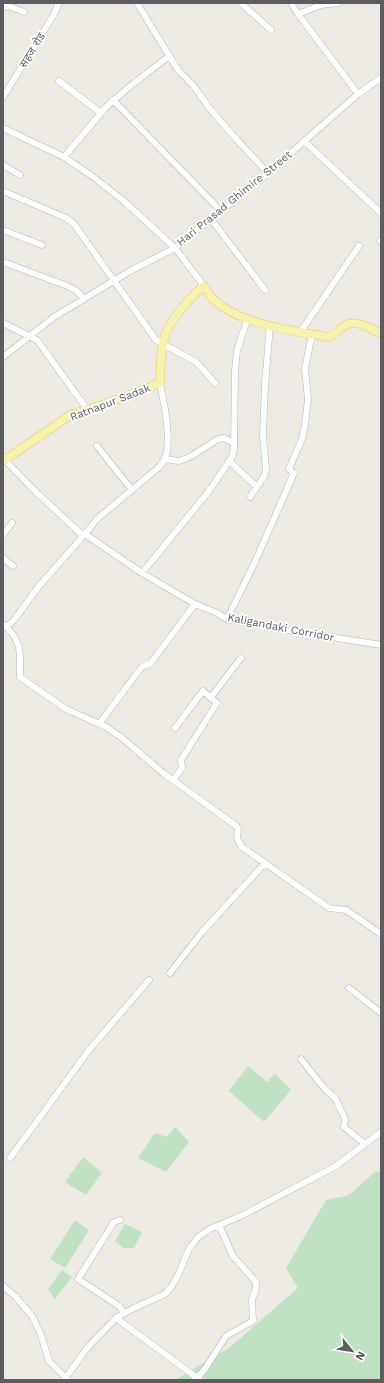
<svg xmlns="http://www.w3.org/2000/svg" width="384" height="1383" font-family="'Work Sans','Noto Sans Devanagari',sans-serif">
	<style>
		.green { fill: #c1e1c4 }
		.lines { fill: none; stroke-linecap: round; stroke-linejoin: round }
		.minor-casing { stroke: #b5b7bb; stroke-width: 7 }
		.major-casing { stroke: #e1ca66; stroke-width: 9 }
		.minor { stroke: #fff; stroke-width: 6 }
		.major { stroke: #f5f1ae; stroke-width: 8 }
		.labels { text-anchor: middle; stroke-width: 3.5; stroke-linejoin: round; paint-order: stroke }
		.street-label { font-size: 11px; fill: #5b5d61; stroke: #fff }
	</style>
	<rect width="100%" height="100%" fill="#eceae2"/>
	<path class="green" d="M 248,1066 L 267,1082 L 275,1074 L 291,1090 L 264,1122 L 229,1091 Z
		M 175,1127 L 189,1142 L 166,1172 L 138,1158 L 155,1133 L 167,1137 Z
		M 83,1157 L 102,1173 L 86,1195 L 65,1182 Z
		M 381,1171 L 381,1380 L 175,1380 L 229,1348 L 298,1288 L 286,1268 L 326,1200 L 349,1195 L 375,1172 Z
		M 75,1220 L 89,1230 L 65,1268 L 50,1259 Z
		M 125,1224 L 142,1232 L 134,1248 L 123,1248 L 115,1241 Z
		M 62,1270 L 72,1277 L 55,1299 L 48,1289 Z"/>
	<g class="lines">
		<defs>
			<path id="minor" d="M 137,3 L 178,70 L 193,85 L 210,109 L 237,140 L 268,173
				M 241,3 L 271,30
				M 291,3 L 298,14 L 358,94
				M 3,7 L 9,6 L 24,12
				M 298,14 L 321,5 L 338,3
				M 59,81 L 101,113
				M 3,97 L 53,16 L 59,3
				M 113,100 L 221,211
				M 3,128 L 64,157 L 92,176 L 125,202 L 175,248 L 204,286
				M 304,141 L 381,213
				M 64,157 L 106,107 L 129,87 L 169,56
				M 3,165 L 20,175
				M 3,191 L 66,218 L 74,224 L 156,340 L 196,362 L 215,383
				M 211,219 L 265,290
				M 3,230 L 42,245
				M 380,241 L 381,240
				M 3,262 L 70,287 L 77,291 L 84,299
				M 3,323 L 37,340 L 87,409
				M 301,331 L 359,246
				M 3,357 L 54,317 L 130,271 L 175,248 L 268,173 L 358,94 L 381,78
				M 97,446 L 132,490
				M 165,459 L 179,461 L 190,457 L 218,439 L 224,438 L 234,443
				M 3,461 L 5,460 L 35,491 L 80,533 L 85,534 L 97,519 L 158,468 C 160,465 164,462 165,458 C 172,440 164,402 160,383
				M 229,461 L 257,487
				M 250,497 L 265,475 L 266,470 L 263,436 L 265,385 L 270,325
				M 3,535 L 12,523
				M 3,558 L 13,566
				M 142,573 L 209,491 L 232,457 L 234,448 L 235,371 L 237,351 L 247,320
				M 227,619 L 255,562 L 294,473 L 289,469 L 302,439 L 305,425 L 308,399 L 305,369 L 312,334
				M 3,624 C 23,641 20,653 20,677 L 66,709 L 106,727 L 121,737 L 163,773 L 235,825 L 238,828 L 237,838 L 242,847 L 329,908 L 346,910 L 381,934
				M 6,627 L 14,620 L 39,586 L 85,534 L 142,573 L 195,604 L 215,612 L 227,619 L 300,632 L 381,645
				M 211,697 L 241,658
				M 99,724 L 140,669 L 143,666 L 150,664 L 195,604
				M 173,780 L 182,768 L 181,760 L 217,703 L 203,691 L 175,728
				M 170,973 L 202,932 L 265,863
				M 349,988 L 381,1013
				M 301,1059 L 324,1088 L 335,1098 L 345,1119 L 344,1127 L 365,1144
				M 10,1158 L 89,1050 L 149,980
				M 120,1220 L 114,1222 L 78,1279 L 119,1306 L 124,1313
				M 3,1286 L 15,1296 L 32,1316 L 41,1335 L 49,1361 L 66,1378
				M 116,1318 L 200,1380
				M 64,1380 L 88,1347 L 116,1318 L 132,1309 L 165,1294 L 172,1286 L 179,1273 L 189,1249 L 198,1237 L 210,1229 L 243,1215 L 336,1166 L 381,1132
				M 195,1380 L 205,1369 L 226,1336 L 253,1321 L 252,1300 L 256,1288 L 256,1282 L 233,1256 L 219,1225"/>
			<path id="major" d="M 3,458 L 5,460 L 70,415 L 128,396 L 160,383 C 161,367 160,348 166,333 C 171,319 192,295 204,286 C 207,290 209,295 213,299 C 240,325 291,330 328,337 C 334,334 338,330 344,326 C 356,318 369,329 381,333"/>
		</defs>
		<use href="#minor" class="minor-casing"/>
		<use href="#major" class="major-casing"/>
		<use href="#minor" class="minor"/>
		<use href="#major" class="major"/>
	</g>
	<g class="labels">
		<g class="street-label">
			<text transform="translate(32 50) rotate(-58)" y="4">सहज रोड</text>
			<text transform="translate(234 198) rotate(-39)" y="4">Hari Prasad Ghimire Street</text>
			<text transform="translate(110 402) rotate(-21)" y="4">Ratnapur Sadak</text>
			<text transform="translate(281 627) rotate(11)" y="4">Kaligandaki Corridor</text>
		</g>
	</g>
	<rect width="384" height="1383" fill="none" stroke="#5b5d61" stroke-width="8"/>
	<g transform="translate(352 1351) rotate(120)" stroke="#ffffff" stroke-width="3" paint-order="stroke">
	<path d="M0-3L7 15L0 10L-7 15Z" fill="#5b5d61"/>
	<text y="-6" font-size="11" font-weight="bold" text-anchor="middle" fill="#5b5d61">N</text>
	</g>
</svg>
